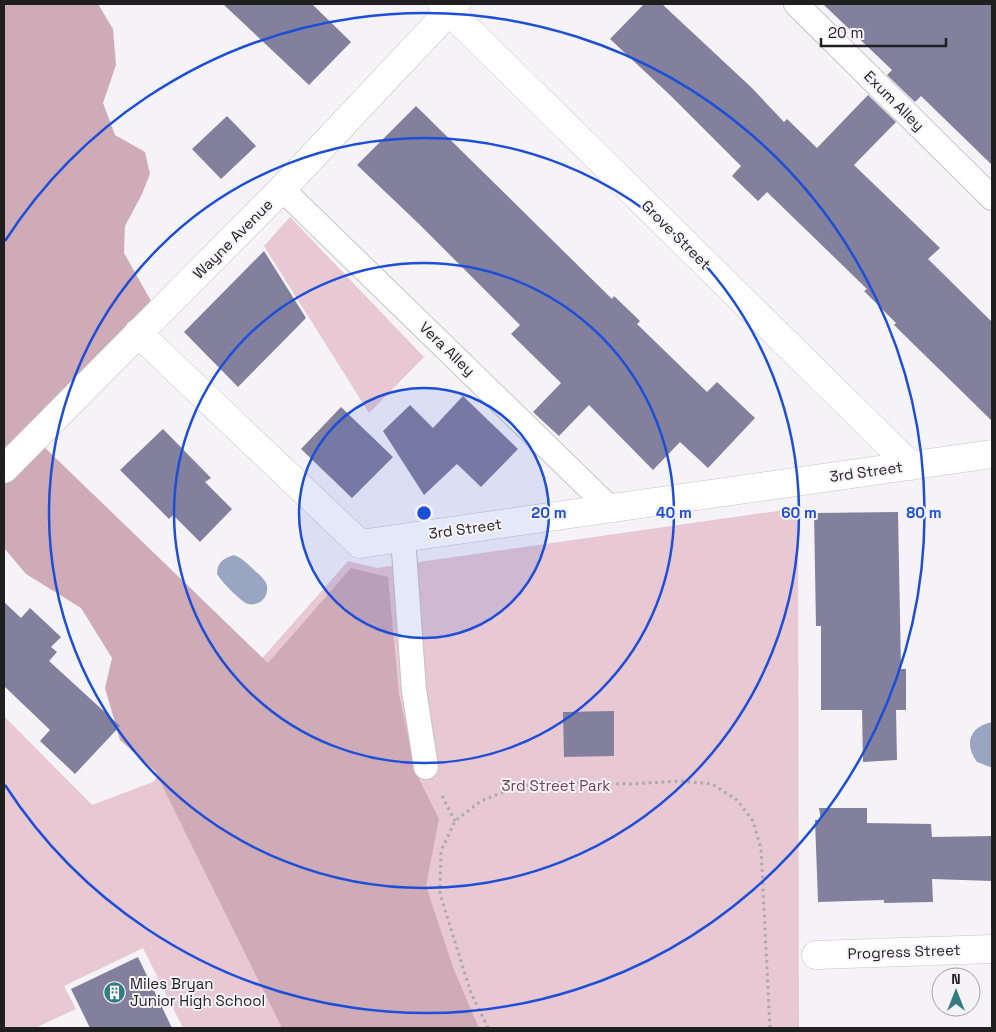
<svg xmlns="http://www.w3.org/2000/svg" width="996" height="1032" font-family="'Space Grotesk',sans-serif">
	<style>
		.green { fill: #e8c8d2 }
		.forest { fill: #cfabb7 }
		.water { fill: #99a6c2 }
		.building { fill: #82809d }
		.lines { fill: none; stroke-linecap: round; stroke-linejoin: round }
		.lane-casing { stroke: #c6c3c7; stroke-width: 26 }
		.street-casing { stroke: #c6c3c7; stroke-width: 29 }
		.path { stroke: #a9a8ab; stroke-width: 3; stroke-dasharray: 2.5 4; stroke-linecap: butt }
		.lane { stroke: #fff; stroke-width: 24 }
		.street { stroke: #fff; stroke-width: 28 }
		.ring { fill: none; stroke: #1d4ed8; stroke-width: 2.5 }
		.labels { text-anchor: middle; stroke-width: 4; stroke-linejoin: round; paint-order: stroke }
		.street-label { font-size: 15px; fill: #1f1f20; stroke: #f6f3f8 }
		.park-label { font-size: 15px; fill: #713f52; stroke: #f6f3f8 }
		.poi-label { font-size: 15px; fill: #1f1f20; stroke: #f6f3f8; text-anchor: start }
		.centre { fill: #1d4ed8; stroke: #f6f3f8; stroke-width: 2.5 }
		.ring-label { font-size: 15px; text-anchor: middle; font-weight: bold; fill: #1d4ed8; stroke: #f6f3f8; stroke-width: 4; stroke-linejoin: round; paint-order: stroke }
	</style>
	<rect width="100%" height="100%" fill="#f6f3f8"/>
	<path class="green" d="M 290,217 L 424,357 L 369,413 L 264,246 Z
		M 798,508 L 799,1028 L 183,1028 L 143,948 L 64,986 L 76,1009 L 35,1028 L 4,1028 L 4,716 L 92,805 L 153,782 L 348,561 L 377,568 Z"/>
	<path class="forest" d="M 4,4 L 98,4 L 113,29 L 116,65 L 103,103 L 115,135 L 145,152 L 150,174 L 142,194 L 125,226 L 124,253 L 155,308 L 4,460 Z
		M 38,441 L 268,663 L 351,568 L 388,577 L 399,694 L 416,773 L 439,819 L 426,886 L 454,970 L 479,1028 L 282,1028 L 155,771 L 120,740 L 105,688 L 112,658 L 81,608 L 26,574 L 4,548 L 4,478 Z"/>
	<path class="water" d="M 234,555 C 242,558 247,563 253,569 C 257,573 263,577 266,583 C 271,595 260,607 248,604 C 240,601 222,582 217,574 C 217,563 223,558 234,555 Z
		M 992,722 L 992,767 L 990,767 L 977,762 C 964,744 969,727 992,722 Z"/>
	<path class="building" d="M 223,4 L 312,4 L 351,42 L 309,85 Z
		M 644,4 L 662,4 L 752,88 L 784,122 L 787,119 L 817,148 L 868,95 L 896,122 L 854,165 L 940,248 L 928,259 L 992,322 L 992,421 L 894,325 L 896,323 L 864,291 L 867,289 L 767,192 L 758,201 L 732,176 L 741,166 L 671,96 L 610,39 Z
		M 823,4 L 992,4 L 992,165 L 921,96 L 915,102 L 887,75 L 892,70 Z
		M 416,106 L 612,299 L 614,296 L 640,321 L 637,324 L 707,392 L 717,382 L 755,418 L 708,468 L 680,442 L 653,470 L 589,405 L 559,436 L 533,412 L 561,383 L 511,334 L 520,325 L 418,223 L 357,165 Z
		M 227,116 L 256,146 L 221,179 L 192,149 Z
		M 264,251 L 306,318 L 238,387 L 184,332 Z
		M 463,396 L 518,449 L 481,487 L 457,464 L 424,495 L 383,431 L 410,405 L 433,428 Z
		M 341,407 L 393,457 L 352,498 L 301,449 Z
		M 163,429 L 211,478 L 205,482 L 232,509 L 200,542 L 173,515 L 169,519 L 120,470 Z
		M 898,512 L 901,669 L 906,669 L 906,710 L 896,710 L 897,760 L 863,762 L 862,710 L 821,710 L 821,626 L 816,626 L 814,513 Z
		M 4,602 L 21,618 L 30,608 L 61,637 L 51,647 L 57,652 L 49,661 L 120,726 L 75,774 L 40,741 L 50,730 L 4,686 Z
		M 614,711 L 614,756 L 564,757 L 563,712 Z
		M 819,808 L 867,808 L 867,823 L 931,824 L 932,837 L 992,836 L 992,881 L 932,879 L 933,902 L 884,903 L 884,900 L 818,902 L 815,820 L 821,820 Z
		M 138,957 L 172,1028 L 90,1028 L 71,989 Z"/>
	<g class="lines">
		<defs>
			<path id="lane" d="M 796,4 L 992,198
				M 282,189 L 611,509
				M 403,538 L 414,690 L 426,767"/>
			<path id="street" d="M 442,4 L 911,466
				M 138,333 L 360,544 L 992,454
				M 4,469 L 282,189 L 456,4
				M 816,955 L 992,949"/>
		</defs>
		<use href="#lane" class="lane-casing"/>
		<use href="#street" class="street-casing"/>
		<path class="path" d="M 442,796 L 455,821
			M 488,1028 L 471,993 L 440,894 L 441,851 L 455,821 L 481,801 L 510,789 L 541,782 L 632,784 L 680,781 L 712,784 L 737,800 L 753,821 L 761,849 L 770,1028"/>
		<use href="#lane" class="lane"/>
		<use href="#street" class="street"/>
	</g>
	<circle cx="424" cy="513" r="125" fill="#1d4ed8" fill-opacity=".12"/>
	<g class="ring">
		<circle cx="424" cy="513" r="125"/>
		<circle cx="424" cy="513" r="250"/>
		<circle cx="424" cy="513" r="375"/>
		<path d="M5 241A500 500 0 1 1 5 785"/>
	</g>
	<defs>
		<symbol id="building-disc" viewBox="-11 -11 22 22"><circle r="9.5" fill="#337c7f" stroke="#f6f3f8"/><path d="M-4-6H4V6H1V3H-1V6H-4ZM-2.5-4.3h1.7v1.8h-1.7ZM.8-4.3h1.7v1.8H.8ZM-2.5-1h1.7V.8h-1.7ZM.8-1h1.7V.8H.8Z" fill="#fff"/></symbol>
	</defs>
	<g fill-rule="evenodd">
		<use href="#building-disc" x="102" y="980" width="25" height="25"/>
	</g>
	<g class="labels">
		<g class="street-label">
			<text transform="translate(894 101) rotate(45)" y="5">Exum Alley</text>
			<text transform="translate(676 235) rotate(45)" y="5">Grove Street</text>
			<text transform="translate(233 239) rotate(-45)" y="5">Wayne Avenue</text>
			<text transform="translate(447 349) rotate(44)" y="5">Vera Alley</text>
			<text transform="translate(866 472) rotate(-8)" y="5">3rd Street</text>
			<text transform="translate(465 529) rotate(-8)" y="5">3rd Street</text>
			<text transform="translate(904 952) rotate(-2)" y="5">Progress Street</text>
		</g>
		<g class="park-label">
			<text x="556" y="791">3rd Street Park</text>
		</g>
		<g class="poi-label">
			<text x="130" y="989">Miles Bryan<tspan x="130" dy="17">Junior High School</tspan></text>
		</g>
	</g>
	<circle cx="424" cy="513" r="8" class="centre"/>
	<g class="ring-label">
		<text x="549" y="518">20 m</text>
		<text x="674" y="518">40 m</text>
		<text x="799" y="518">60 m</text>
		<text x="924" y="518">80 m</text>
	</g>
	<rect width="996" height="1032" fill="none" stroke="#1f1f20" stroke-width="10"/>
	<g transform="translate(956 992)"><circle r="24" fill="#f6f3f8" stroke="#a09ea2"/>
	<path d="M0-4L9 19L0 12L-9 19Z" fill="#337c7f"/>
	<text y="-8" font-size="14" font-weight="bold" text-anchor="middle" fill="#1f1f20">N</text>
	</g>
	<path d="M821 38v8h125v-8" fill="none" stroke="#1f1f20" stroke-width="2.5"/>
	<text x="828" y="38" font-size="15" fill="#1f1f20" stroke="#f6f3f8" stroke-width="4" paint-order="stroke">20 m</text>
</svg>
